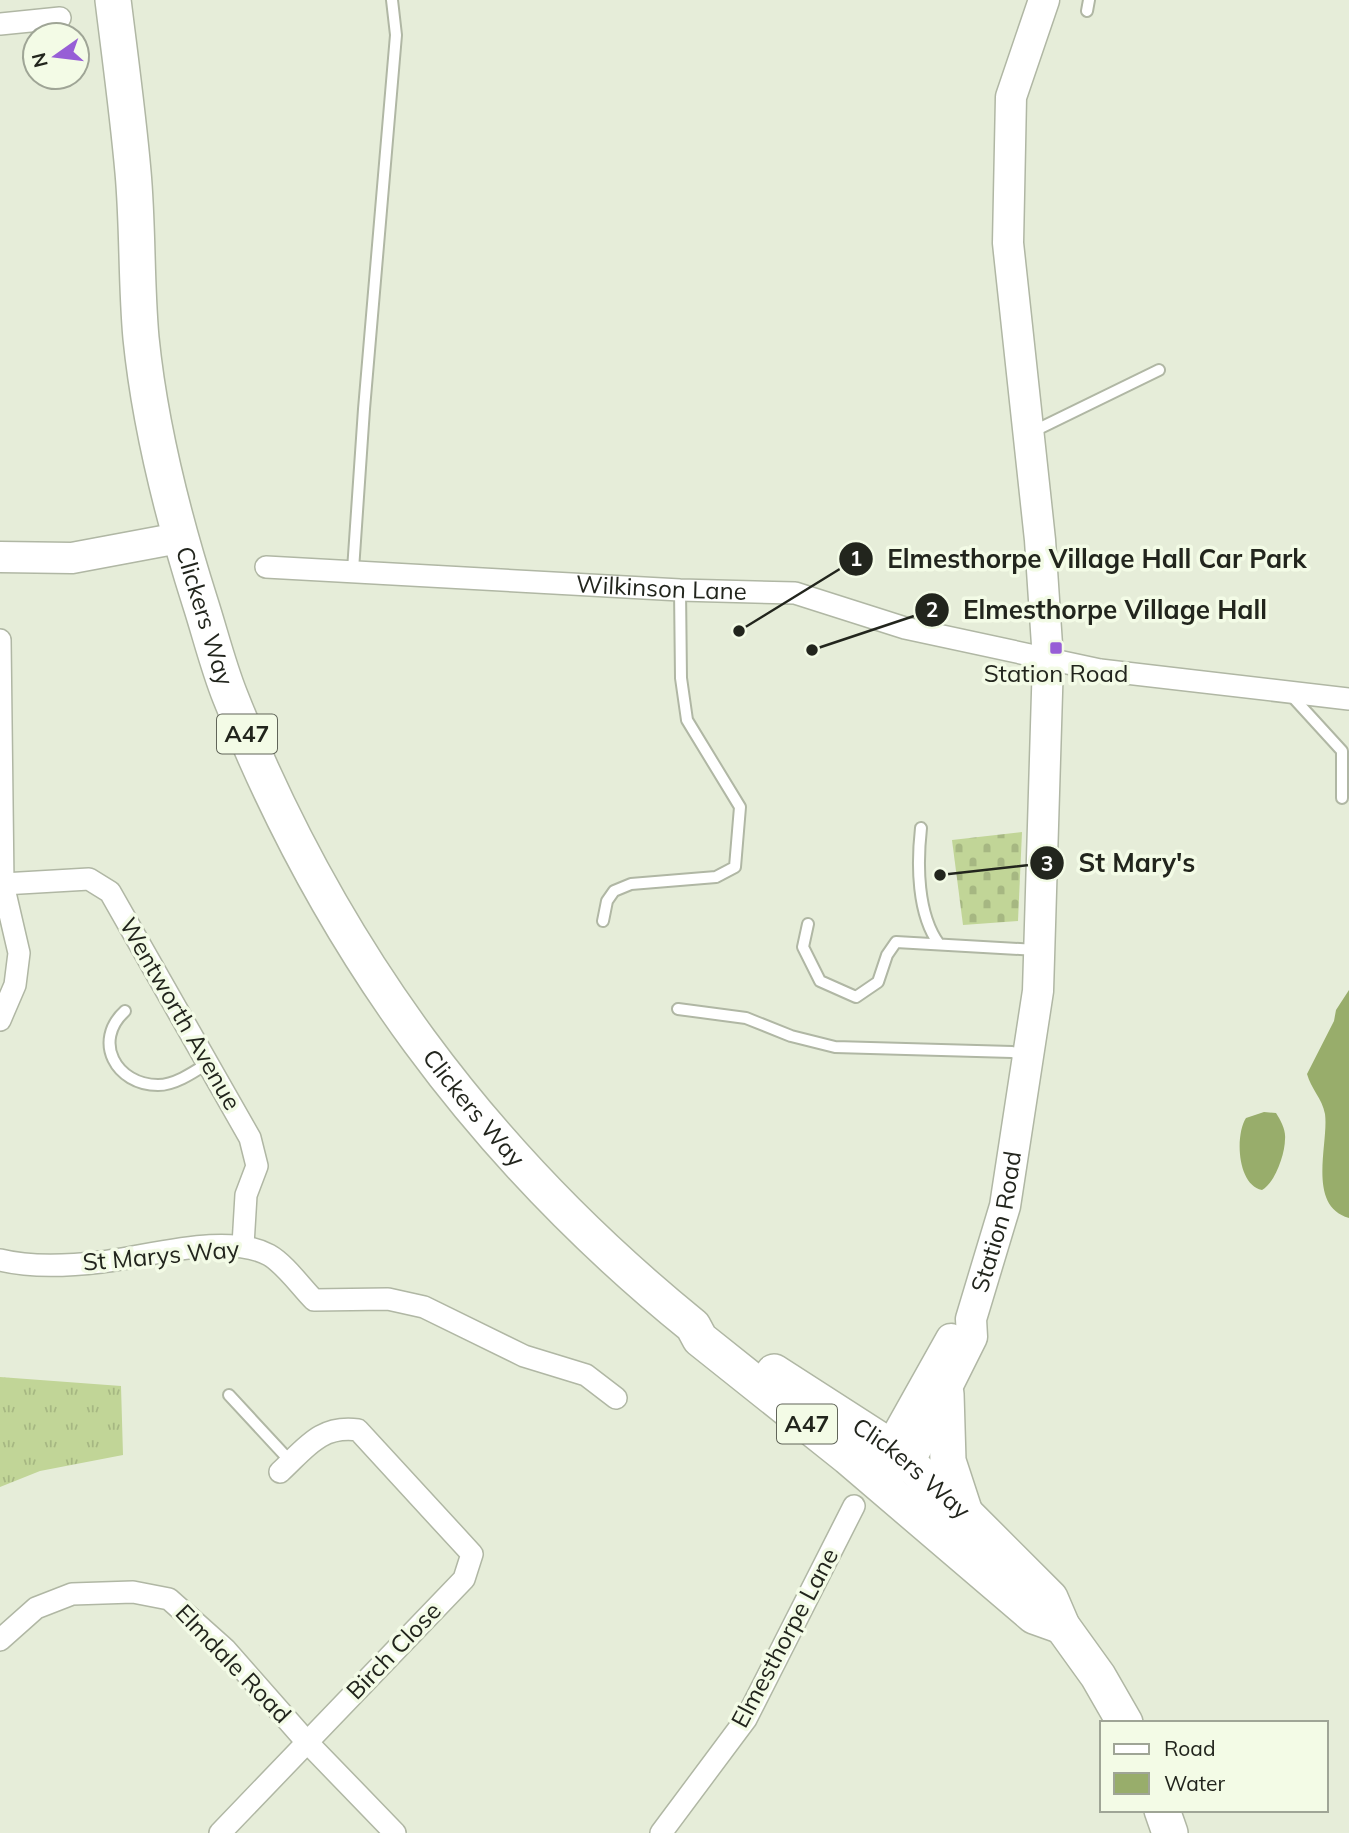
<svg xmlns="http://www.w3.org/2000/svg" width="1349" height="1833" font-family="Mulish,sans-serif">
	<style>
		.grass { fill: url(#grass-tufts) }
		.cemetery { fill: url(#cemetery-stones) }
		.water { fill: #98ad6b }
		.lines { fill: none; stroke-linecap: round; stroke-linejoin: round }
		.lane-casing { stroke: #b0b7a4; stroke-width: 14 }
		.street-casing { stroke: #b0b7a4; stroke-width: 24 }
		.secondary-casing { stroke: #b0b7a4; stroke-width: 33 }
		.primary-casing { stroke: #b0b7a4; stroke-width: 38 }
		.lane { stroke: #fff; stroke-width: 10 }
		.street { stroke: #fff; stroke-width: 21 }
		.secondary { stroke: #fff; stroke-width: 30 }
		.primary { stroke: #fff; stroke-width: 35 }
		.poi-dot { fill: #975ed6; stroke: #f3fbe6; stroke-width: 2.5 }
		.labels { text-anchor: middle; stroke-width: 7; stroke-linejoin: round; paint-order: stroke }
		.shield { fill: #f3fbe6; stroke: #616559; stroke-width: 2 }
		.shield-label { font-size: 23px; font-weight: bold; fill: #22251d }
		.street-label { font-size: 24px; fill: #22251d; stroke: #f3fbe6 }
		.poi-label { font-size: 24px; fill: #22251d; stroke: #f3fbe6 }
		.leader { fill: none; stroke: #22251d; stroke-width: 2.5 }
		.callout-dot { fill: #22251d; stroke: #f3fbe6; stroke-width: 2.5 }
		.mark-label { font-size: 21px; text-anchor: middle; font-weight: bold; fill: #fff }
		.callout-label { font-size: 26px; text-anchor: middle; font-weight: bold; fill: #22251d; stroke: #f3fbe6; stroke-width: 7; stroke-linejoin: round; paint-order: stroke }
	</style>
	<defs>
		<pattern id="grass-tufts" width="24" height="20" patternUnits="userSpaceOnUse" patternTransform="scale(1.75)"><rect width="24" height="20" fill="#c1d597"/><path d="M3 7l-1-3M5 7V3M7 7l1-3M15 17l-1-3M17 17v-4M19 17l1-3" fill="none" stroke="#a6b782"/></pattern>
		<pattern id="cemetery-stones" width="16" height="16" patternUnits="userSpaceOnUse" patternTransform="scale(1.75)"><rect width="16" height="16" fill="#c1d597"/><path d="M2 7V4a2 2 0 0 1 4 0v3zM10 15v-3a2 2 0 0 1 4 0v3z" fill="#a6b782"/></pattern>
	</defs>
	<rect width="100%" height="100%" fill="#e6edd9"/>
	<path class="grass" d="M 0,1377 L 121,1386 L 123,1455 L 40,1471 L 0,1487 Z"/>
	<path class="cemetery" d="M 1022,832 L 1018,921 L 963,925 L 952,840 Z"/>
	<path class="water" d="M 1349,990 L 1349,1218 C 1306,1206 1329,1143 1325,1114 C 1322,1098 1311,1089 1307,1074 L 1334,1021 L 1336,1010 Z
		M 1264,1112 L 1276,1113 C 1281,1121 1286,1130 1285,1139 C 1285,1154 1275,1183 1262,1190 C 1237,1185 1235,1135 1246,1118 Z"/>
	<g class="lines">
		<defs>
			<path id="lane" d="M 1087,11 L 1089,0
				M 1032,432 L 1159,370
				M 353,570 L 364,409 L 396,35 L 392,0
				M 1289,693 L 1342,751 L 1342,798
				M 921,828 C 917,864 917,914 939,944
				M 603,921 L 607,901 L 614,891 L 631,884 L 716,877 L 735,867 L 740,807 L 687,720 L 681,678 L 680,590
				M 808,924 L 803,947 L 820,981 L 856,997 L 878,982 L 887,955 L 896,942 L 1036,950
				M 678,1009 L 746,1018 L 791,1036 L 835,1047 L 1012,1052 L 1025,1056
				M 125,1011 C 92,1041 116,1085 158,1085 C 175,1085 194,1072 208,1063
				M 229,1395 L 291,1462"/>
			<g id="street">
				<path d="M 0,24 L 60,18"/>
				<path id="s1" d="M 266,567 L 680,590 L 795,593 L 905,628 L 1100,670 L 1349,699"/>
				<path d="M 0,640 L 3,884 L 19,953 L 15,985 L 0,1020"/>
				<path d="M 3,884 L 89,879 L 110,892 L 250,1138 L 257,1166 L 246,1195 L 243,1245"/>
				<path d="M 0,1260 C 32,1268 68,1266 101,1262 C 148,1257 226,1232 269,1255 C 285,1264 301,1287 314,1300 L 388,1299 L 424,1307 L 524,1356 L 586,1375 L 616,1398"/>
				<path d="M 0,1640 L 36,1608 L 72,1594 L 133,1592 L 169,1599 L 225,1649 L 306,1741 L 395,1833"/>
				<path d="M 220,1833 L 464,1579 L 472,1554 L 358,1430 C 320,1425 306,1448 280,1472"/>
				<path d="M 661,1833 L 746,1719 L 854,1506"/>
			</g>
			<g id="secondary">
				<path d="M 0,557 L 72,558 L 179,538"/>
				<path id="s2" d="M 887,1465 L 902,1466 L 910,1461 L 972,1337 L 971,1319 L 1005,1206 L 1038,991 L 1048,660 L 1040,540 L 1008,243 L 1011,97 L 1044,0"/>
				<path d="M 892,1466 L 886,1455 L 951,1339"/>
			</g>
			<g id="primary">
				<path id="s3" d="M 113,0 C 120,57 128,115 133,172 C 138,227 136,283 141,338 C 150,427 173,517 200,602 C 210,633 218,666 230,696 C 330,949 482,1155 693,1326 L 700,1339 L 848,1457 L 1034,1616 L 1062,1626"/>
				<path id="s4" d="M 774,1372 L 889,1446 L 966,1514 L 1050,1598 L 1062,1626 L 1098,1676 L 1125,1723"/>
				<path d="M 946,1394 L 948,1461 L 964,1510"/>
				<path d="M 1162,1810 L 1170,1833"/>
			</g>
		</defs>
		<use href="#lane" class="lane-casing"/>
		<use href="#street" class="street-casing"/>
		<use href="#secondary" class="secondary-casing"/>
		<use href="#primary" class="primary-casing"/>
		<use href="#lane" class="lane"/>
		<use href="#street" class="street"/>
		<use href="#secondary" class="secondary"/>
		<use href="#primary" class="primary"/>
	</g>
	<rect class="poi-dot" x="1049" y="641" width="14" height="14" rx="3.5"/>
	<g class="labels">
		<g class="shield">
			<rect x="217" y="714.5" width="60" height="39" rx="5"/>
			<rect x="777" y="1404.5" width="60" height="39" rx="5"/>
		</g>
		<g class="shield-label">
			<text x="247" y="742">A47</text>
			<text x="807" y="1432">A47</text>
		</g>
		<g class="street-label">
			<text dy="8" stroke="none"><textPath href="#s1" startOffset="396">Wilkinson Lane</textPath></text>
			<text dy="8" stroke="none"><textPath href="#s3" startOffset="625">Clickers Way</textPath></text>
			<text transform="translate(180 1014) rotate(60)" y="8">Wentworth Avenue</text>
			<text dy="8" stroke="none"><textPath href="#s3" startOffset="1190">Clickers Way</textPath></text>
			<text dy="8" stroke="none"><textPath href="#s2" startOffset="282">Station Road</textPath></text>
			<text transform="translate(161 1256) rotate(-5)" y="8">St Marys Way</text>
			<text dy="8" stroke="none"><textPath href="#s4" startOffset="168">Clickers Way</textPath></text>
			<text transform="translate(785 1638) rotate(-62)" y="8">Elmesthorpe Lane</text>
			<text transform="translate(394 1651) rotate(-46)" y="8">Birch Close</text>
			<text transform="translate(233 1664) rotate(46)" y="8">Elmdale Road</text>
		</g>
		<g class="poi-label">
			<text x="1056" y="682">Station Road</text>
		</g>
	</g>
	<path class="leader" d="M739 631L856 559M812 650L932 610M940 875L1047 863"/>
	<g class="callout-dot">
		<circle cx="739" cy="631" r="7"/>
		<circle cx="812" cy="650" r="7"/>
		<circle cx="940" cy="875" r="7"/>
		<circle cx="856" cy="559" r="18"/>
		<circle cx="932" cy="610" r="18"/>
		<circle cx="1047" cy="863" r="18"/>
	</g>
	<g class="mark-label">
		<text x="856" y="566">1</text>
		<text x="932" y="617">2</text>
		<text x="1047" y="871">3</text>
	</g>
	<g class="callout-label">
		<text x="1097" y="568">Elmesthorpe Village Hall Car Park</text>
		<text x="1115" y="619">Elmesthorpe Village Hall</text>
		<text x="1137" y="872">St Mary's</text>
	</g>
	<rect x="1100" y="1721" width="228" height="91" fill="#f3fbe6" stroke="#9fa596" stroke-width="2"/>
	<rect x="1114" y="1744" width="35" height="10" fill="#ffffff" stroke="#9fa596" stroke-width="2"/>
	<text x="1164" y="1756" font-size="21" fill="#22251d">Road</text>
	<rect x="1114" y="1773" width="35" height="21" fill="#98ad6b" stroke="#9fa596" stroke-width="2"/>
	<text x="1164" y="1791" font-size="21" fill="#22251d">Water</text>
	<g transform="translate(56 56) rotate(256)"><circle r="33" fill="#f3fbe6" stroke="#9fa596" stroke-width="2"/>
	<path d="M0-5L12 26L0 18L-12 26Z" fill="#975ed6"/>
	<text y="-10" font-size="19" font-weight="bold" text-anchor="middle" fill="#22251d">N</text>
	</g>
</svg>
